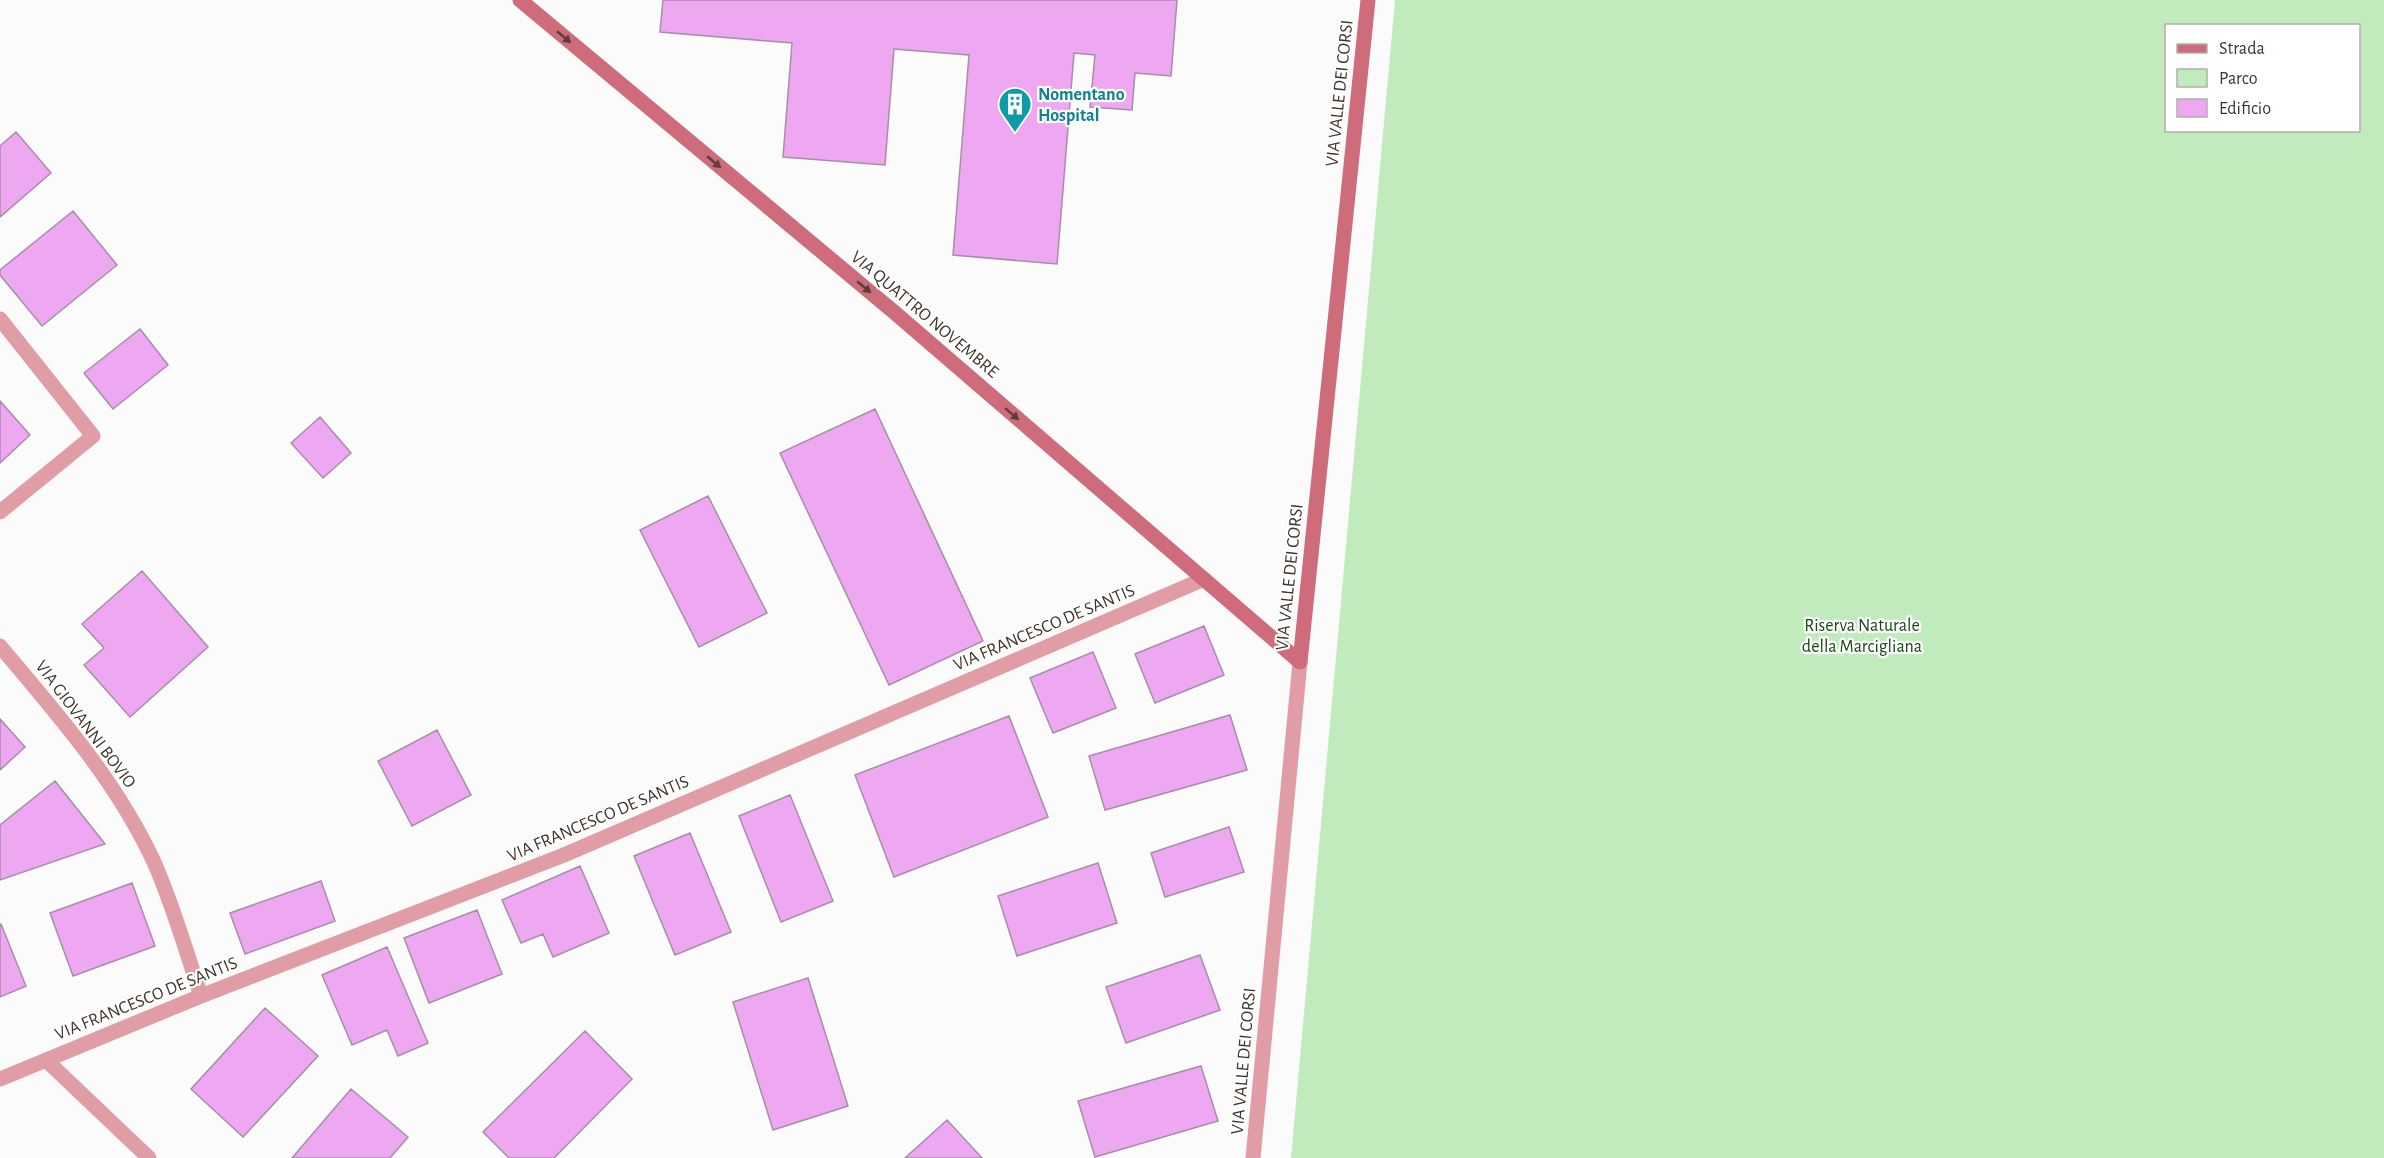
<svg xmlns="http://www.w3.org/2000/svg" width="2384" height="1158" font-family="'Alegreya Sans',sans-serif">
	<style>
		.green { fill: #c2ebbd; fill-rule: evenodd }
		.building { fill: #eda8f1; stroke: #a68ea6; stroke-width: 1.5 }
		.lines { fill: none; stroke-linecap: round; stroke-linejoin: round }
		.street { stroke: #e19da5; stroke-width: 15 }
		.secondary { stroke: #ce6c7b; stroke-width: 15 }
		.oneway { fill: #5c3f3b }
		.labels { text-anchor: middle; stroke-width: 4.5; stroke-linejoin: round; paint-order: stroke }
		.street-label { font-size: 18px; fill: #40342b; stroke: #fff }
		.culture-label { font-size: 18px; font-weight: bold; fill: #0d838f; stroke: #fff; text-anchor: start }
		.park-label { font-size: 18px; fill: #1a4715; stroke: #fff }
	</style>
	<rect width="100%" height="100%" fill="#fbfbfb"/>
	<path class="green" d="M 1395,0 L 2384,0 L 2384,1158 L 1291,1158 ZM 2166,26 L 2358,26 L 2358,130 L 2166,130 Z"/>
	<path class="building" d="M 663,0 L 1177,0 L 1171,76 L 1135,73 L 1132,110 L 1090,107 L 1095,55 L 1074,53 L 1057,264 L 953,255 L 969,55 L 894,49 L 885,165 L 783,157 L 792,43 L 660,32 Z
		M 16,132 L 51,173 L 0,217 L 0,146 Z
		M 73,211 L 117,265 L 42,326 L 0,275 L 0,270 Z
		M 140,329 L 168,365 L 113,409 L 84,373 Z
		M 0,401 L 30,435 L 0,463 Z
		M 875,409 L 983,641 L 889,685 L 780,453 Z
		M 320,417 L 351,453 L 323,478 L 291,443 Z
		M 708,496 L 767,613 L 699,647 L 640,530 Z
		M 142,571 L 208,647 L 130,717 L 84,665 L 104,648 L 82,624 Z
		M 1204,626 L 1224,675 L 1155,703 L 1135,654 Z
		M 1093,652 L 1116,708 L 1053,733 L 1030,678 Z
		M 1230,715 L 1247,770 L 1105,810 L 1089,756 Z
		M 1009,716 L 1048,817 L 894,877 L 855,775 Z
		M 0,719 L 25,747 L 0,770 Z
		M 437,730 L 471,795 L 412,826 L 378,761 Z
		M 55,781 L 105,844 L 0,880 L 0,825 Z
		M 790,795 L 833,901 L 781,922 L 739,816 Z
		M 1229,827 L 1244,872 L 1165,897 L 1151,853 Z
		M 690,833 L 731,932 L 675,955 L 634,856 Z
		M 1098,863 L 1117,923 L 1017,956 L 998,896 Z
		M 580,866 L 609,933 L 553,957 L 543,934 L 521,943 L 502,900 Z
		M 321,881 L 335,921 L 245,954 L 230,913 Z
		M 132,883 L 155,946 L 73,976 L 50,913 Z
		M 477,910 L 502,974 L 429,1003 L 404,938 Z
		M 1,924 L 26,986 L 0,997 L 0,925 Z
		M 387,947 L 428,1043 L 398,1056 L 387,1030 L 352,1045 L 322,975 Z
		M 1200,955 L 1220,1010 L 1126,1043 L 1106,987 Z
		M 808,978 L 848,1106 L 773,1130 L 733,1002 Z
		M 265,1008 L 318,1056 L 243,1137 L 191,1089 Z
		M 585,1031 L 632,1079 L 554,1158 L 509,1158 L 483,1132 Z
		M 1201,1066 L 1218,1121 L 1095,1157 L 1078,1101 Z
		M 351,1089 L 408,1137 L 390,1158 L 292,1158 Z
		M 947,1120 L 982,1158 L 905,1158 Z"/>
	<g class="lines">
		<path class="street" d="M 0,319 L 93,436 L 0,512
			M 0,646 C 57,714 116,780 154,862 C 173,905 186,951 201,996
			M 46,1060 L 149,1158
			M 0,1079 L 201,996 L 564,855 L 1204,579
			M 1253,1158 L 1300,662"/>
		<path class="secondary" d="M 520,0 L 894,312 L 1300,662
			M 1300,662 L 1368,0"/>
	</g>
	<defs><path id="oneway-solid" d="M-6-.8H1V-3.2L6.5 0L1 3.2V.8H-6Z" transform="scale(1.5)"/></defs>
	<g class="oneway">
		<use href="#oneway-solid" transform="translate(564 37) rotate(40)"/>
		<use href="#oneway-solid" transform="translate(714 162) rotate(40)"/>
		<use href="#oneway-solid" transform="translate(864 287) rotate(40)"/>
		<use href="#oneway-solid" transform="translate(1012 414) rotate(41)"/>
	</g>
	<defs>
		<symbol id="building-pin" viewBox="-11 -11 22 30"><path d="M0 17L-7.5 6A9.5 9.5 0 1 1 7.5 6Z" fill="#0f9aa8" stroke="#fff"/><path d="M-4-6H4V6H1V3H-1V6H-4ZM-2.5-4.3h1.7v1.8h-1.7ZM.8-4.3h1.7v1.8H.8ZM-2.5-1h1.7V.8h-1.7ZM.8-1h1.7V.8H.8Z" fill="#fff"/></symbol>
	</defs>
	<g fill-rule="evenodd">
		<use href="#building-pin" x="996" y="85" width="38" height="52"/>
	</g>
	<g class="labels">
		<g class="street-label">
			<text transform="translate(1339 93) rotate(-84)" y="6">VIA VALLE DEI CORSI</text>
			<text transform="translate(925 314) rotate(40)" y="6">VIA QUATTRO NOVEMBRE</text>
			<text transform="translate(1289 577) rotate(-84)" y="6">VIA VALLE DEI CORSI</text>
			<text transform="translate(1044 627) rotate(-23)" y="6">VIA FRANCESCO DE SANTIS</text>
			<text transform="translate(86 724) rotate(53)" y="6">VIA GIOVANNI BOVIO</text>
			<text transform="translate(598 818) rotate(-23)" y="6">VIA FRANCESCO DE SANTIS</text>
			<text transform="translate(146 998) rotate(-22)" y="6">VIA FRANCESCO DE SANTIS</text>
			<text transform="translate(1243 1061) rotate(-85)" y="6">VIA VALLE DEI CORSI</text>
		</g>
		<g class="culture-label">
			<text x="1038" y="100">Nomentano<tspan x="1038" dy="21">Hospital</tspan></text>
		</g>
		<g class="park-label">
			<text x="1862" y="631">Riserva Naturale<tspan x="1862" dy="21">della Marcigliana</tspan></text>
		</g>
	</g>
	<rect x="2165" y="24" width="195" height="108" fill="#ffffff" stroke="#b3aeaa" stroke-width="1.5"/>
	<rect x="2177" y="44" width="30" height="9" fill="#ce6c7b" stroke="#b3aeaa" stroke-width="1.5"/>
	<text x="2219" y="54" font-size="18" fill="#40342b">Strada</text>
	<rect x="2177" y="69" width="30" height="18" fill="#c2ebbd" stroke="#b3aeaa" stroke-width="1.5"/>
	<text x="2219" y="84" font-size="18" fill="#40342b">Parco</text>
	<rect x="2177" y="99" width="30" height="18" fill="#eda8f1" stroke="#b3aeaa" stroke-width="1.5"/>
	<text x="2219" y="114" font-size="18" fill="#40342b">Edificio</text>
</svg>
